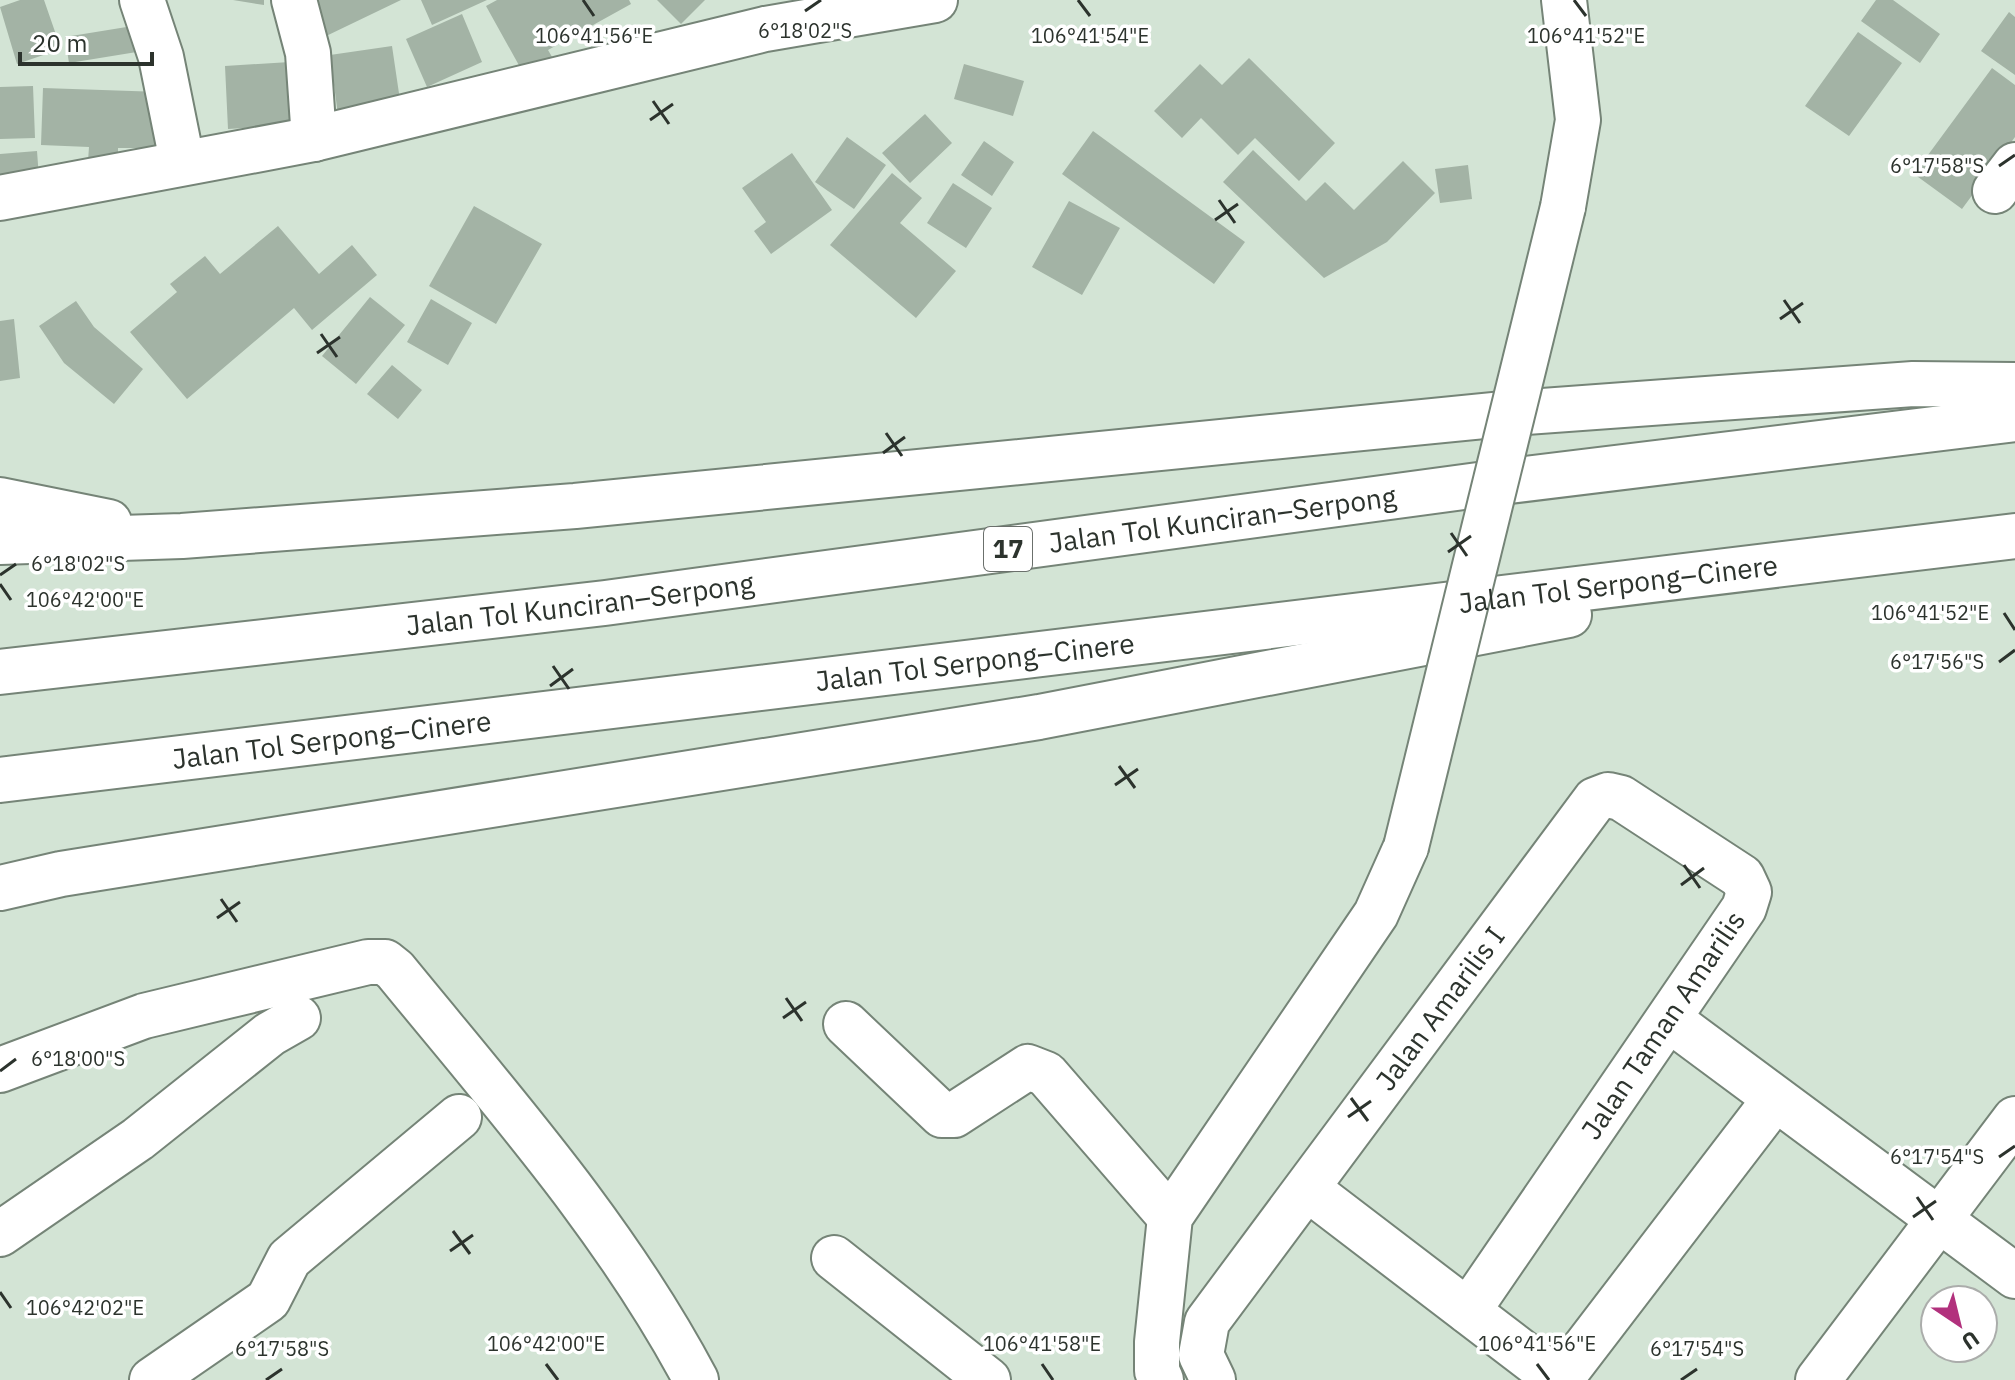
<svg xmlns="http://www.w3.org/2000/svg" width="2015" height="1380" font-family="'IBM Plex Sans',sans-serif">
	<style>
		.building { fill: #a3b3a5 }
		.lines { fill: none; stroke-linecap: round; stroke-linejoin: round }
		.minor-casing { stroke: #758477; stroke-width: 48 }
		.highway-casing { stroke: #758477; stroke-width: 48 }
		.minor { stroke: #fff; stroke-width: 44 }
		.highway { stroke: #fff; stroke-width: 44 }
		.minor-bridge-casing { stroke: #758477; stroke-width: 48; stroke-linecap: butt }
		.minor-bridge { stroke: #fff; stroke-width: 44 }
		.ticks { fill: none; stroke: #2c332d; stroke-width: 3 }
		.labels { text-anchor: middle; stroke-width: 7; stroke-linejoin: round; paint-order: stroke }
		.shield { fill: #fff; stroke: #6b706c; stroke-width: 2 }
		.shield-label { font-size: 26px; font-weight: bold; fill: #2c332d }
		.street-label { font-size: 28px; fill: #2c332d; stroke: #fff }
		.ticks-label { font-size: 20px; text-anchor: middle; fill: #2c332d; stroke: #fff; stroke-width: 7; stroke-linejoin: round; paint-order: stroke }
	</style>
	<rect width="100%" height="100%" fill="#d3e4d5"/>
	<path class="building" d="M 20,0 L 44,0 L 61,49 L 17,64 L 0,7 Z
		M 233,0 L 264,0 L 264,5 Z
		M 304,0 L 401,0 L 322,38 Z
		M 421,0 L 487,0 L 432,25 Z
		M 497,0 L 629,0 L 631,4 L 548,50 L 555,62 L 526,78 L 486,6 Z
		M 657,0 L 705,0 L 681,24 Z
		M 1876,0 L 1893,0 L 1940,34 L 1920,63 L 1861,21 Z
		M 2009,12 L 2015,17 L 2015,75 L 1981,51 Z
		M 462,14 L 482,62 L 427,87 L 406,39 Z
		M 145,24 L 149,50 L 69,63 L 65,37 Z
		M 1858,32 L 1902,63 L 1849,136 L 1805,106 Z
		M 392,46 L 401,107 L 338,115 L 330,55 Z
		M 1249,58 L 1335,143 L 1299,181 L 1255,138 L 1238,155 L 1201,118 L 1182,138 L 1154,111 L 1200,64 L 1222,85 Z
		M 290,62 L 292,125 L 228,129 L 225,66 Z
		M 964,64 L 1024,81 L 1013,116 L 954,99 Z
		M 1992,68 L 2015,85 L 2015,137 L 1962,209 L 1914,174 Z
		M 33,86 L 35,138 L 0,139 L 0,87 Z
		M 43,88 L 161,92 L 159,148 L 118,148 L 118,162 L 88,161 L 89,147 L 41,145 Z
		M 925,114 L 952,143 L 910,183 L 882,153 Z
		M 1093,131 L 1245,242 L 1214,284 L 1062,174 Z
		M 847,137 L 886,165 L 854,209 L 815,182 Z
		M 984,141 L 1014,162 L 992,196 L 961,175 Z
		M 1253,150 L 1306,201 L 1325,182 L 1354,210 L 1403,161 L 1435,193 L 1387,242 L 1324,278 L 1223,182 Z
		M 37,151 L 39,178 L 0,182 L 0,154 Z
		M 792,153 L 832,210 L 771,254 L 754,231 L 766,222 L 742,188 Z
		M 1468,165 L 1472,199 L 1440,203 L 1435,169 Z
		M 892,173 L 922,198 L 900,223 L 956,271 L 916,318 L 830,245 Z
		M 953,183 L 992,208 L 966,248 L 927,223 Z
		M 1069,201 L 1120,228 L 1082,295 L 1032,267 Z
		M 474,206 L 542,244 L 496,324 L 429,286 Z
		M 278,226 L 319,274 L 352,245 L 377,275 L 312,330 L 294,308 L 187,399 L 130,332 L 177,292 L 170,284 L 205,256 L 220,274 Z
		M 370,297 L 405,325 L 356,384 L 322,356 Z
		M 431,299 L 472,323 L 448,365 L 407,342 Z
		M 76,301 L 94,327 L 143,369 L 114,404 L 64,363 L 39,326 Z
		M 14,319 L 20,378 L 0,381 L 0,321 Z
		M 392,365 L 422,390 L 398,419 L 367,394 Z"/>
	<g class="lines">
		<defs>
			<g id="minor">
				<path d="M 142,0 L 161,57 L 182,161"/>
				<path d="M 294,0 L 308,53 L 314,139"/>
				<path d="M 1995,191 L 2015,165"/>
				<path d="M 0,198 L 314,139 L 765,29 L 935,0"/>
				<path d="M 1563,207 L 1578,120 L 1564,0"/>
				<path d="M 1670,1020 L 2015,1276"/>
				<path d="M 846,1024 L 942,1115 L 954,1115 L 1028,1067 L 1046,1074 L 1170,1217"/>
				<path d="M 0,1070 L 144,1016 L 368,962 L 385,962 L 395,970 C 502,1101 616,1229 696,1380"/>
				<path d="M 1308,1189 L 1558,1380"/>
				<path d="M 0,1234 L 138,1139 L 270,1034 L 298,1018"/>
				<path d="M 834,1258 L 988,1380"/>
				<path d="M 152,1380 L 268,1300 L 289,1259 L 459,1117"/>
				<path d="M 1161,1380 L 1157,1371 L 1157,1342 L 1170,1217 L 1376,914 L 1406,847"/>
				<path id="s1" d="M 1213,1380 L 1201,1355 L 1207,1322 L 1595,800 L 1608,795 L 1621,798 L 1742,877 L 1749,892 L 1744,908 L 1468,1311"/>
				<path d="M 1560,1380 L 1775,1099"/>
				<path d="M 1818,1380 L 2015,1119"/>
			</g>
			<g id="highway">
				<path d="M 0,500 L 109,522"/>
				<path d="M 0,542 L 182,536 L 575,506 L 1514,413 L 1913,384 L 2015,385"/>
				<path id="s2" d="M 0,672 L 605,603 L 1493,483 L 2015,419"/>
				<path id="s3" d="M 0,780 L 2015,536"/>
				<path d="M 0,888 L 61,874 L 1039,717 L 1569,615"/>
			</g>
		</defs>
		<use href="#minor" class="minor-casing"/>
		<use href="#highway" class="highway-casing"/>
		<use href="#minor" class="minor"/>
		<use href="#highway" class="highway"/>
		<defs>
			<path id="minor-bridge" d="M 1406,847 L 1563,207"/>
		</defs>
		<use href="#minor-bridge" class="minor-bridge-casing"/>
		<use href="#minor-bridge" class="minor-bridge"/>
	</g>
	<path class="ticks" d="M 583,0 L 594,16M 1078,0 L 1090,16M 1574,0 L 1586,16M 805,11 L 821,0M 653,101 L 669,124M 650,120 L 673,104M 1999,166 L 2015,155M 1219,200 L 1235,223M 1215,220 L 1238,204M 1784,300 L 1800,323M 1780,319 L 1803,303M 321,334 L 337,357M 317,353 L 340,337M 886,433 L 902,456M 883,453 L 905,437M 1451,533 L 1467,556M 1448,552 L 1471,536M 0,575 L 16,564M 0,584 L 11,600M 2004,613 L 2015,630M 1999,662 L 2015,650M 553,666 L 569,689M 550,686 L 573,669M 1119,766 L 1135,788M 1115,785 L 1138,769M 1684,865 L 1700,888M 1681,885 L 1704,868M 221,899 L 237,922M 217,918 L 240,902M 786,998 L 802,1021M 783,1018 L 806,1002M 0,1071 L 16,1059M 1351,1098 L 1368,1121M 1348,1117 L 1371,1101M 1999,1157 L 2015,1146M 1917,1197 L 1933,1220M 1913,1217 L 1936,1201M 453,1231 L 470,1254M 450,1251 L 473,1235M 0,1292 L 11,1308M 546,1364 L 558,1380M 1042,1364 L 1053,1380M 1537,1364 L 1549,1380M 266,1380 L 282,1369M 1681,1380 L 1697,1369"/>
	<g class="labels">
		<rect class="shield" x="984" y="527" width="48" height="44" rx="6"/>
		<g class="shield-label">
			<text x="1008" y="558">17</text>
		</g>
		<g class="street-label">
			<text dy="10" stroke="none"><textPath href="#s2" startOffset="1232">Jalan Tol Kunciran–Serpong</textPath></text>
			<text dy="10" stroke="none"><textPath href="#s3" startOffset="1630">Jalan Tol Serpong–Cinere</textPath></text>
			<text dy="10" stroke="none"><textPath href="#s2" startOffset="584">Jalan Tol Kunciran–Serpong</textPath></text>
			<text dy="10" stroke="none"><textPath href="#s3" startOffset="982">Jalan Tol Serpong–Cinere</textPath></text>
			<text dy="10" stroke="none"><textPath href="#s3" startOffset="334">Jalan Tol Serpong–Cinere</textPath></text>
			<text dy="10" stroke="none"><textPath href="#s1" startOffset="452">Jalan Amarilis I</textPath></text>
			<text transform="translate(1663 1025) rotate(-56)" y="10">Jalan Taman Amarilis</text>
		</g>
	</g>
	<g class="ticks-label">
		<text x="805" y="38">6°18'02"S</text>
		<text x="594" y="43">106°41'56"E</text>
		<text x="1090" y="43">106°41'54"E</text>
		<text x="1586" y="43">106°41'52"E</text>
		<text x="1937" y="173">6°17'58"S</text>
		<text x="78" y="571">6°18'02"S</text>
		<text x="85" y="607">106°42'00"E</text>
		<text x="1930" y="620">106°41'52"E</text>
		<text x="1937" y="669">6°17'56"S</text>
		<text x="78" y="1066">6°18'00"S</text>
		<text x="1937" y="1164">6°17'54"S</text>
		<text x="85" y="1315">106°42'02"E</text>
		<text x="546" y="1351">106°42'00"E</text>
		<text x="1042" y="1351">106°41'58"E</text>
		<text x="1537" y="1351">106°41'56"E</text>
		<text x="282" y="1356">6°17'58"S</text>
		<text x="1697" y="1356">6°17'54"S</text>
	</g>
	<g transform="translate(1959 1324) rotate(145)"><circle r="38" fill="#ffffff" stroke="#abadab" stroke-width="2"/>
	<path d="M0-6L14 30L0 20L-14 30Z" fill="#b2317d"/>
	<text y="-12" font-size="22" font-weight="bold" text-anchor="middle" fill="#2c332d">U</text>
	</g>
	<path d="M20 52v12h132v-12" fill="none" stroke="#2c332d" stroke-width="4"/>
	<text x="32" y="52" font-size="24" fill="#2c332d" stroke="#ffffff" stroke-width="6" paint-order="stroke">20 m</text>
</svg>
